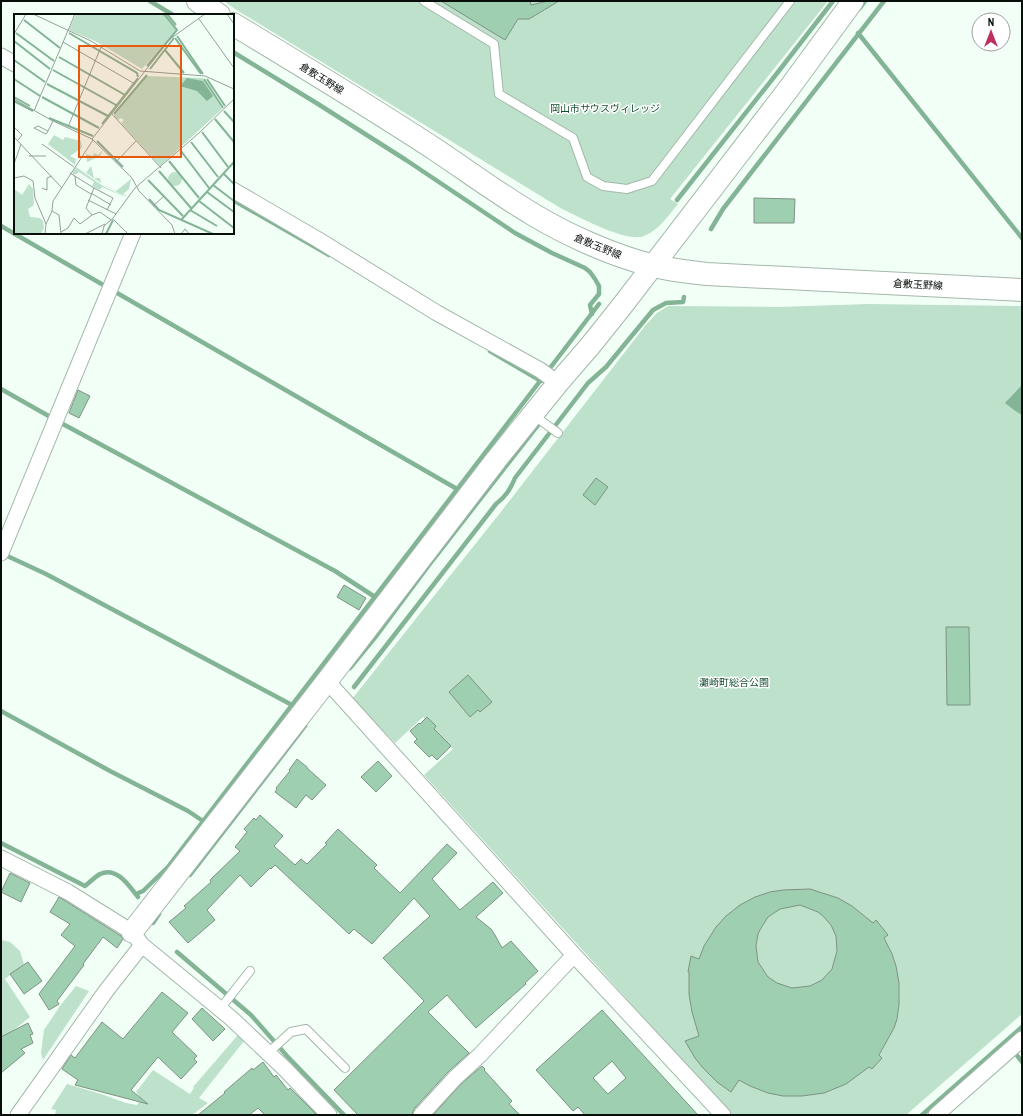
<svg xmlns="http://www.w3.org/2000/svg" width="1023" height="1116" font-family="'Archivo Narrow','Noto Sans JP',sans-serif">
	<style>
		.green { fill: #bde1ca }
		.water { fill: #84b496 }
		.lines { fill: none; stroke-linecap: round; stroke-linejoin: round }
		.stream { stroke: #84b496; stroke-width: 4.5 }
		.building { fill: #9ecfb0; stroke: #7e9285; fill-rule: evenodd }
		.lane-casing { stroke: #a3b8aa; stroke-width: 10 }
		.street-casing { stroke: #a3b8aa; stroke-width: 17 }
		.secondary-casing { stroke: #a3b8aa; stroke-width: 23 }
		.primary-casing { stroke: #a3b8aa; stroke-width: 24 }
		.lane { stroke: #fff; stroke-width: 8 }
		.street { stroke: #fff; stroke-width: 15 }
		.secondary { stroke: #fff; stroke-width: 21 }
		.primary { stroke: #fff; stroke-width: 22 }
		.labels { text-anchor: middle; stroke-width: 3; stroke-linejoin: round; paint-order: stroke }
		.street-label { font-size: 10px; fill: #080f0a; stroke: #fff }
		.park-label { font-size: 10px; fill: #154e31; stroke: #fff }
		.inset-river { fill: none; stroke: #84b496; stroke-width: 2 }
		.inset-road { fill: none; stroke: #949f98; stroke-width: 1 }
		.view { fill: #e8590c; fill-opacity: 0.15; stroke: #e8590c; stroke-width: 2 }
		.inset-edge { fill: none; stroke: #080f0a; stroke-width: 2 }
	</style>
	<rect width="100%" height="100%" fill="#f2fff6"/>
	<path class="green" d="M 224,1 L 828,1 L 670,199 L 678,204 C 668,216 659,230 644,236 C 626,243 580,217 562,209 L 235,9 Z
		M 869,304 L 1022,306 L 1022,1014 L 906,1115 L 732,1115 L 424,775 L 453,749 L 423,717 L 395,743 L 352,699 L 500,513 L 645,326 L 657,313 L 668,306 L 778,307 Z
		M 1,940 L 10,942 L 20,951 L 24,964 L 5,979 L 30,1017 L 1,1040 Z
		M 76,986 L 89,991 L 43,1060 L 41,1053 L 44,1030 L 60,1006 Z
		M 238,1035 L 244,1041 L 199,1098 L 208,1103 L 192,1115 L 55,1115 L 56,1110 L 51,1109 L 67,1084 L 101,1094 L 126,1103 L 137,1105 L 141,1099 L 136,1092 L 153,1070 L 190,1094 L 194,1088 L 193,1087 Z"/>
	<path class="water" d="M 1022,385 L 1022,415 L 1014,410 L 1005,403 Z"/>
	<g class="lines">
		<path class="stream" d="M 150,1 L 173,15
			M 860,8 L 865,1
			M 858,33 L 1022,238
			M 233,52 L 318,104 L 406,160 L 515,233 L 552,253 L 585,268 L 590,272 L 595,279 L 599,286 L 599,294 L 590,305 L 592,314
			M 233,200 L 329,255
			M 677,200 L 778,72 L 833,1
			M 1,226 L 457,489
			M 711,229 L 723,209 L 884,1
			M 490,351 L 541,381
			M 1,389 L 61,423 L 335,571 L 375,597
			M 3,554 L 46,574 L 292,705
			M 350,668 L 377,635 L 432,561 L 538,425
			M 354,687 L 496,504 C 506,496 510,490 515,478 L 588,383 L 606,367 L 653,310 L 666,303 L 683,302 L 684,297
			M 1,711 L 110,771 L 188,811 L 203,821
			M 1,843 L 85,886 C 90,882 95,877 100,874 C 117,866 129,886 138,897
			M 190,875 L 305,726
			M 136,894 L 143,891 L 168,867 L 599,304
			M 153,923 L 159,914
			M 177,952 L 251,1015 L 287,1056 L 344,1115
			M 1016,1054 L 1022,1062
			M 922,1115 L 1022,1027"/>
	</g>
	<path class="building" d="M 441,1 L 530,1 L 531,5 L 548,1 L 559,1 L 529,19 L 518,19 L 505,40 Z
		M 754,198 L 795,199 L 794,223 L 754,223 Z
		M 78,390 L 90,396 L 79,418 L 69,413 Z
		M 596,478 L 608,487 L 595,505 L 583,495 Z
		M 344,585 L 366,598 L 359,610 L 337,597 Z
		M 946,627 L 969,627 L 970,705 L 947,705 Z
		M 468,675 L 492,702 L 480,712 L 478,710 L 470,717 L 449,692 Z
		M 427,717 L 436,726 L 434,729 L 451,746 L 437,760 L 432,755 L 429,757 L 414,742 L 417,739 L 410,731 L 419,723 L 420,724 Z
		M 297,759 L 307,767 L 307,768 L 326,785 L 312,800 L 306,795 L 296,808 L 275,792 L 277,789 L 276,788 L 290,771 L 289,770 Z
		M 378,761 L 392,776 L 376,792 L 361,777 Z
		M 260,815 L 283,836 L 274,846 L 295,865 L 301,859 L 307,864 L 327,844 L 325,843 L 338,829 L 377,865 L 374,868 L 400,893 L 447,844 L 457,853 L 432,879 L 460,910 L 493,882 L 503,893 L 476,917 L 491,929 L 495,935 L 502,948 L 511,941 L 538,971 L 525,983 L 526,984 L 476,1028 L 447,995 L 428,1012 L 469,1053 L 448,1072 L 414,1109 L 412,1115 L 358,1115 L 334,1090 L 424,1001 L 383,958 L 430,916 L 414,898 L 372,944 L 354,929 L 349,934 L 275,865 L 271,869 L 270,868 L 251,887 L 240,875 L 207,910 L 215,920 L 188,943 L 169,922 L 186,908 L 184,906 L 211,882 L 210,880 L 240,851 L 235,847 L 247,832 L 244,829 L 254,818 L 256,820 Z
		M 10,873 L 30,883 L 21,902 L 1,892 Z
		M 810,889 L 838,898 L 852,906 L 873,923 L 876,920 L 888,935 L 884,938 L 892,954 L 896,966 L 899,983 L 899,1004 L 897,1019 L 894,1028 L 879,1055 L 882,1058 L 872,1069 L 869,1067 L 846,1084 L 824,1093 L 802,1096 L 783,1096 L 768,1093 L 750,1086 L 739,1080 L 731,1092 L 717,1082 L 703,1068 L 695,1058 L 685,1041 L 699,1036 L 692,1012 L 689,994 L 689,972 L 688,972 L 691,956 L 699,959 L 704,946 L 716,927 L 726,916 L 740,905 L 755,897 L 770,892 L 783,890 ZM 800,905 L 818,912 L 823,916 L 831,925 L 836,936 L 837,951 L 832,969 L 822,980 L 810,986 L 792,988 L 777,983 L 768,977 L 758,962 L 756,946 L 758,934 L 761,928 L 768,917 L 780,909 Z
		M 59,897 L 121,936 L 123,939 L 117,948 L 103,937 L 83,964 L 84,965 L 57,1001 L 59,1004 L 49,1010 L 39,994 L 75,946 L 61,935 L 70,924 L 50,912 Z
		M 28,962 L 42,981 L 24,994 L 10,974 Z
		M 162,992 L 188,1013 L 172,1032 L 197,1056 L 194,1059 L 197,1062 L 181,1079 L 158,1057 L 131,1090 L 148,1104 L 75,1085 L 78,1080 L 62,1069 L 71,1055 L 75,1058 L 102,1022 L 123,1039 Z
		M 202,1008 L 225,1029 L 213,1041 L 192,1019 Z
		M 602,1010 L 698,1115 L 585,1115 L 578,1107 L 573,1111 L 536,1070 ZM 612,1061 L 626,1078 L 608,1094 L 593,1078 Z
		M 28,1023 L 33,1034 L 30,1035 L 33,1043 L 21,1049 L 25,1053 L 1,1073 L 1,1037 Z
		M 263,1062 L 274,1077 L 276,1075 L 288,1090 L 290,1088 L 317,1115 L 265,1115 L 258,1108 L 249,1115 L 198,1115 L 225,1093 L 224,1092 L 252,1068 L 253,1070 Z
		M 482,1066 L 485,1069 L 484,1070 L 512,1101 L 509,1104 L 520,1115 L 433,1115 L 461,1084 Z"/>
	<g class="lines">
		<defs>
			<path id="lane" d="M 424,1 L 494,44 L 499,94 L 573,138 L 587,177 L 603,186 L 627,189 L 652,181 L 790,1
				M 533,415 L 558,433
				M 220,1009 L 250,971
				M 268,1053 L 291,1032 L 306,1029 L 345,1068"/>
			<path id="street" d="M 1,56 L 15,64
				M 233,190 L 317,239 L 437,313 L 540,370 L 558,383
				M 1,553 L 133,233
				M 327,681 L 574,955 L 723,1115
				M 1,858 L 68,892 L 132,932 L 142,945 L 231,1018 L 285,1069 L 329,1115
				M 18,1115 L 106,991 L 142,945
				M 421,1115 L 455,1078 L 480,1055 L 574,955
				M 936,1115 L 1022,1039"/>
			<path id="secondary" d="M 132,932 L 327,681 L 496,460 L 558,383 L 590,346 L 622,306 L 787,91 L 853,1"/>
			<path id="primary" d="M 198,1 L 219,15
				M 233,24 C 301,65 369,106 436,150 C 469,172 500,195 534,215 C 569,236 614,256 654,266 C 671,270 689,272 707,274 L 1022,290"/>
		</defs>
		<use href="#lane" class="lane-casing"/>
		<use href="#street" class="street-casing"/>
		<use href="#secondary" class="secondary-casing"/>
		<use href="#primary" class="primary-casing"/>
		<use href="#lane" class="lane"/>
		<use href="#street" class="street"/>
		<use href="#secondary" class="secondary"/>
		<use href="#primary" class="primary"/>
	</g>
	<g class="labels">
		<g class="street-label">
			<text transform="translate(322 78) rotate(32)" y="4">倉敷玉野線</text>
			<text transform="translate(598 246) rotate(22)" y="4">倉敷玉野線</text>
			<text transform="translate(918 284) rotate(3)" y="4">倉敷玉野線</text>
		</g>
		<g class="park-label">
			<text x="605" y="112">岡山市サウスヴィレッジ</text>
			<text x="734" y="686">灘崎町総合公園</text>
		</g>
	</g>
	<g transform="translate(14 14)">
		<rect width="220" height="220" fill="#f2fff6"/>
		<path d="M 62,0 L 149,0 L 162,16 L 128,55 L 83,28 L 55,16 ZM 132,62 L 189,64 L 208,95 L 146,152 L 107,109 L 110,106 L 107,104 L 104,106 L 100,102 ZM 40,121 L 49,126 L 51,123 L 67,127 L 68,134 L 56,142 L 62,145 L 61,151 L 34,130 ZM 89,136 L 86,142 L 73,148 L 72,140 L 79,142 L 80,139 L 84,141 ZM 62,152 L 72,159 L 77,152 L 80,164 L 86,164 L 87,169 L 102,177 L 117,165 L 115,175 L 109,180 L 114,182 L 108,181 L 87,169 ZM 62,153 L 89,172 L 113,184 L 88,173 L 86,176 L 78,172 L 80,168 L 65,158 L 61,161 L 58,159 ZM154 165a7 7 0 1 1 14 0a7 7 0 1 1-14 0ZM 15,170 L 19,175 L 20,191 L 14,195 L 16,203 L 26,204 L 29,207 L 30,214 L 27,220 L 0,220 L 0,175 L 8,181 Z" fill="#bde1ca"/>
		<path d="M 173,64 L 189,67 L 199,82 L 193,87 L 183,77 L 166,72 Z" fill="#84b496"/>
		<path class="inset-river" d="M 153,0 L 162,11M 10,6 L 46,34M 2,19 L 40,47M 55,19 L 123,59 L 124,63M 163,22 L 189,60M 161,24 L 187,60M 0,27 L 36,55M 151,36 L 170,59M 45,43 L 111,81M 0,46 L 31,68M 133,52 L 163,16 L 150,0M 136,55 L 160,24M 39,56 L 102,91M 0,65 L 26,82M 190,65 L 209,94M 193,65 L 211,92M 33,70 L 94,102M 0,83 L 16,92M 28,83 L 85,114M 0,87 L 19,97M 210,97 L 220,108M 100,100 L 133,61M 35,104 L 79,122M 201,105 L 220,128M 88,110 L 124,64M 188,118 L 214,153M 83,127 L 109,153M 177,128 L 204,163M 167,137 L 195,174M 155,147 L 185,184M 145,157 L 177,194M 210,160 L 220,170M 134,166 L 169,202M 199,171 L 220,187M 193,178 L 220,198M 135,185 L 145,196 L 199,220M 185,187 L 220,214M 176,196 L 203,212M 168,205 L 220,148M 92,220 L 99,206"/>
		<path class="inset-road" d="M 19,0 L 77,27 L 126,57 L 191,62 L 220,75M 213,0 L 220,10M 185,5 L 220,54M 0,20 L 12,0M 49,28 L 121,70M 0,85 L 37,106 L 78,125 L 118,164 L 125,177 L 158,211 L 161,220M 20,97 L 61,0M 98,100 L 147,154M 0,113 L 8,121 L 4,126M 54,113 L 87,33M 34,117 L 24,112 L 20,114 L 32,120 L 33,119 L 39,107M 0,123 L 48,174M 78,125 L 156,25 L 191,0M 28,130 L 60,153M 15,142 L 32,142M 102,148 L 122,127M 0,150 L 7,130M 61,162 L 62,171 L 77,180M 0,164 L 10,162 L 19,167 L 21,184 L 32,210 L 31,220M 28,174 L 33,176 L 33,164 L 38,162M 80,174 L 99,184 L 93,196M 77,179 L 97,191M 74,186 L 102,200M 139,192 L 150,182M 38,197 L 45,201 L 47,220M 78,201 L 86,198 L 97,206M 99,205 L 114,220M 32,210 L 38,197 L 39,187 L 79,126M 47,218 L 54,214 L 60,204 L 66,210 L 78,201 L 72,194 L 80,174 L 56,159M 71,220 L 91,210M 88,220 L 90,212 L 99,204 L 121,174 L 185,119 L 220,85M 167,220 L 171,215 L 175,220"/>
		<path class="view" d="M 65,32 L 167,32 L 167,143 L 65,143 Z"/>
		<rect width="220" height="220" class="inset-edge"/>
	</g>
	<rect width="1023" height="1116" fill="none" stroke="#080f0a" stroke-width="4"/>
	<g transform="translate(991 32)"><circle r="19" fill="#ffffff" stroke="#9c9f9d"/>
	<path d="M0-3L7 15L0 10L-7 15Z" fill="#bd2f5c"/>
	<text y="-6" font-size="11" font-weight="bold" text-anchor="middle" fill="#080f0a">N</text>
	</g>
</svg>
